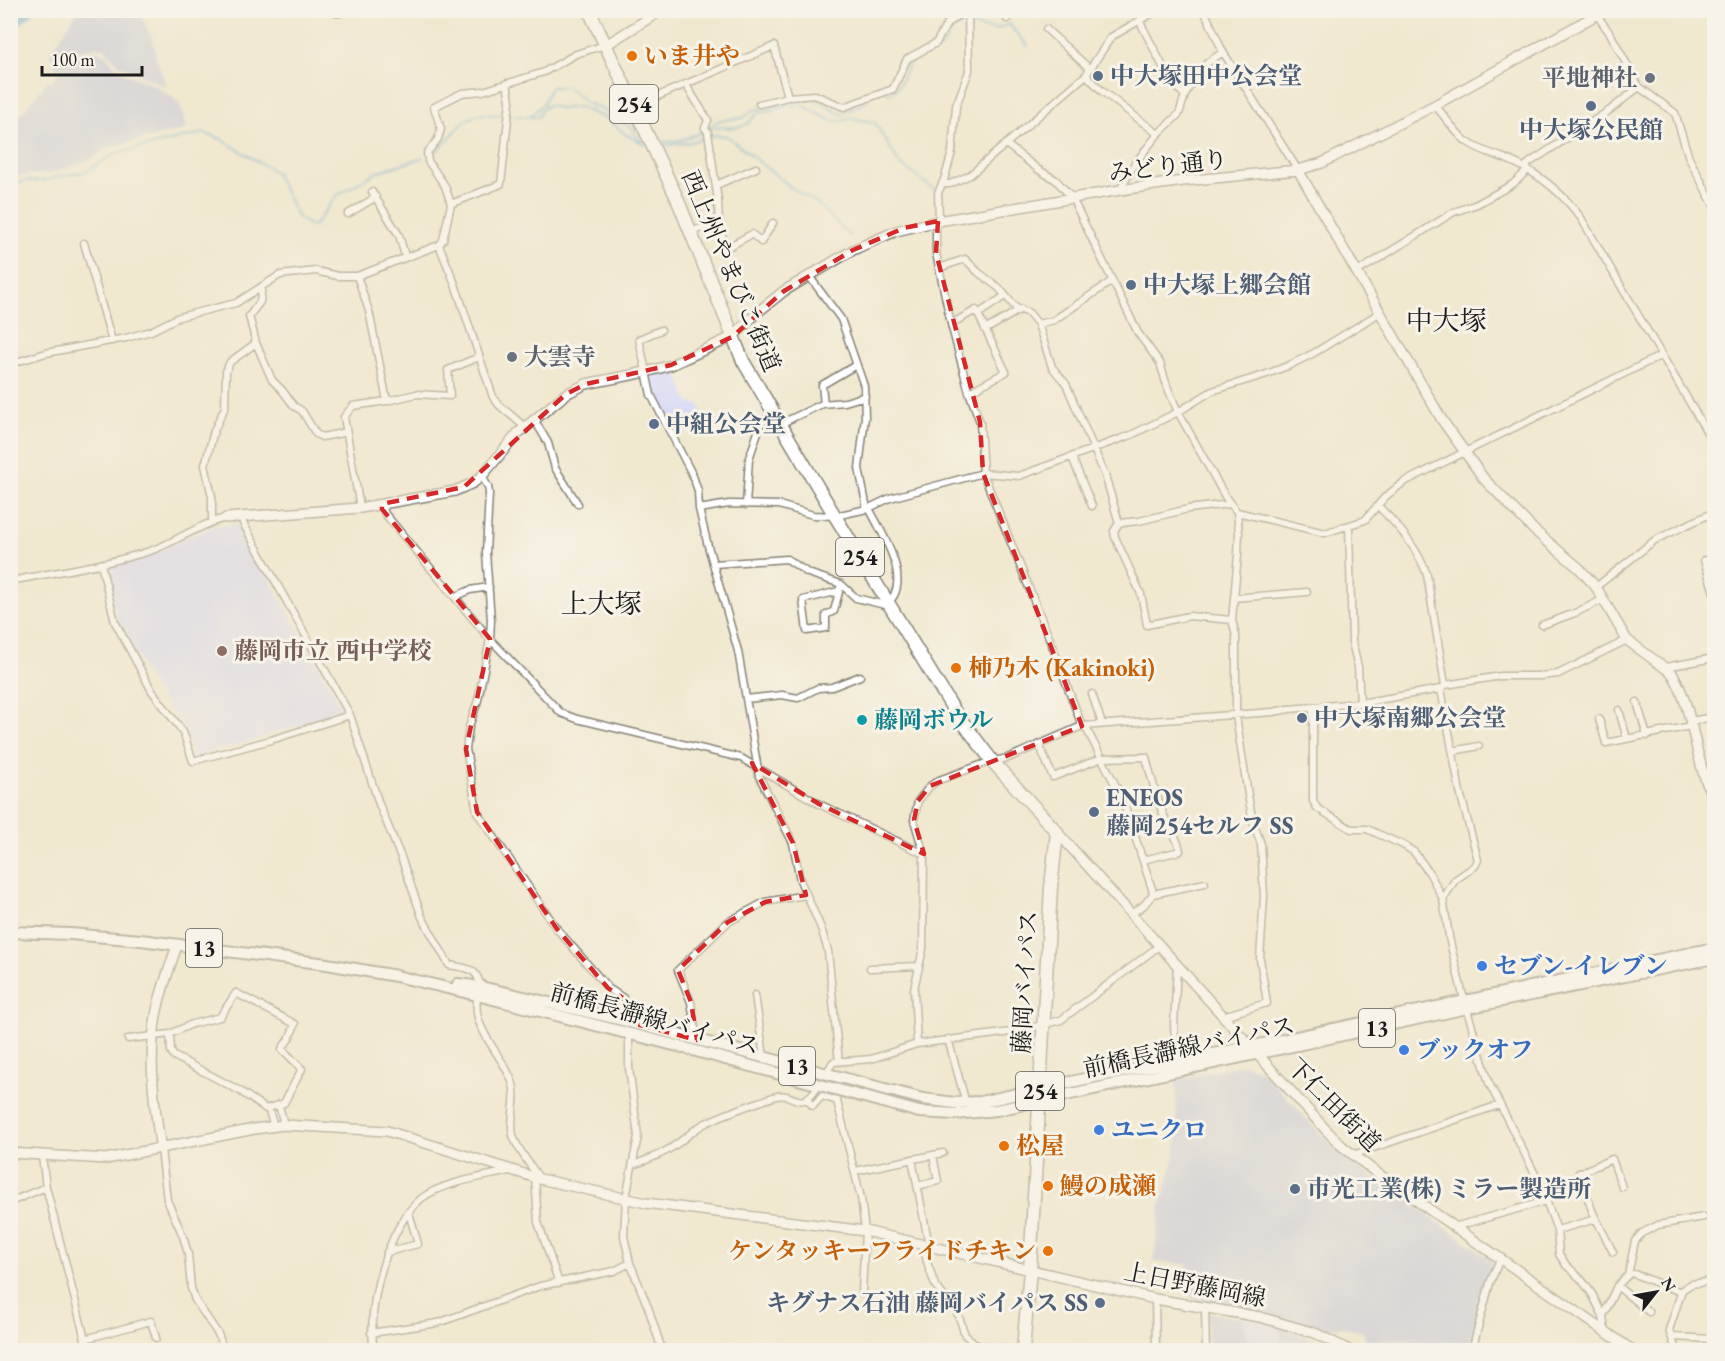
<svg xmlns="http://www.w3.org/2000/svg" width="1725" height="1361" font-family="'EB Garamond','Noto Serif JP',serif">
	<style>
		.built { fill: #d6d8f8 }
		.industrial { fill: #bec3dd }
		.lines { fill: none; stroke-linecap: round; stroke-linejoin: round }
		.stream { stroke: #57a6d1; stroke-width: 2 }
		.river { stroke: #57a6d1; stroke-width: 12 }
		.street-casing { stroke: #868276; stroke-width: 9 }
		.secondary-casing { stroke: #868276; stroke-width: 12 }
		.primary-casing { stroke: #868276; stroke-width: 14 }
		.highway-casing { stroke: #868276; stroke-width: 15 }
		.street { stroke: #fff; stroke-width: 6 }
		.secondary { stroke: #fff; stroke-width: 9 }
		.primary { stroke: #fff; stroke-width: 10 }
		.highway { stroke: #fff; stroke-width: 12 }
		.marked { fill: none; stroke: #d62828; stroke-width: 4.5; stroke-dasharray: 12 8; stroke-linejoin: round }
		.food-dot { fill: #e8710a; stroke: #f7f3e8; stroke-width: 2 }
		.service-dot { fill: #5c6f8a; stroke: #f7f3e8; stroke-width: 2 }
		.worship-dot { fill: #6b7280; stroke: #f7f3e8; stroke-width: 2 }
		.education-dot { fill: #8d6e63; stroke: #f7f3e8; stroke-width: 2 }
		.culture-dot { fill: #0f9aa8; stroke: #f7f3e8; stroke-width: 2 }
		.shop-dot { fill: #3f7fe0; stroke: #f7f3e8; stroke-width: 2 }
		.labels { text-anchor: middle; stroke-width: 6; stroke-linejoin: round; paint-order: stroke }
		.shield { fill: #f7f3e8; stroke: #5e5c59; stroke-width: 1.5 }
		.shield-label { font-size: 22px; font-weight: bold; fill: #1c1c1c }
		.food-label { font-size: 24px; font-weight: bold; fill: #c56008; stroke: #f7f3e8; text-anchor: start }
		.service-label { font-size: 24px; font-weight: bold; fill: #4e5e75; stroke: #f7f3e8; text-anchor: start }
		.worship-label { font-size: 24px; font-weight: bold; fill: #5b616d; stroke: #f7f3e8; text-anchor: end }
		.street-label { font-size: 24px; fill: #1c1c1c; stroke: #f7f3e8 }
		.education-label { font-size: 24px; font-weight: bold; fill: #785e54; stroke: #f7f3e8; text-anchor: start }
		.culture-label { font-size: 24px; font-weight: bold; fill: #0d838f; stroke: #f7f3e8; text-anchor: start }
		.shop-label { font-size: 24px; font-weight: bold; fill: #366cbe; stroke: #f7f3e8; text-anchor: start }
		.quarter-label { font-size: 27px; fill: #1c1c1c; stroke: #f7f3e8 }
	</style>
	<rect width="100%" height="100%" fill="#f7f3e8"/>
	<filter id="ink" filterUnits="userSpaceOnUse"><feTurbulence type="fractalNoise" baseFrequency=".0167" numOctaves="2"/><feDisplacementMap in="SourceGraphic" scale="12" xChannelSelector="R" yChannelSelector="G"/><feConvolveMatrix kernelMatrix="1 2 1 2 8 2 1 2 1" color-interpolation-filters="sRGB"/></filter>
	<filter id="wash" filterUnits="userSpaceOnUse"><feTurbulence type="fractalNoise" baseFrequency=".008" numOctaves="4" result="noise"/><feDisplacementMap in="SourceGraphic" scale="24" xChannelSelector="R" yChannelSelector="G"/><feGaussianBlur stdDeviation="1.35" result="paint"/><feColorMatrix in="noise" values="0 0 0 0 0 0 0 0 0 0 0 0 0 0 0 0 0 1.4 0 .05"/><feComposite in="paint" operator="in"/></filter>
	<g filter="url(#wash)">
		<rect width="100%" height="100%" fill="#f1e8d0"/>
		<path class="built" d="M 676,369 L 688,403 L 700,405 L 706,426 L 675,436 L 654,396 L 649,376 Z
			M 238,524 L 343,708 L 342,712 L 194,758 L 186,734 L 150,681 L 117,620 L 105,569 L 107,565 L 158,552 L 214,526 Z
			M 1242,1318 L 1278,1326 L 1284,1350 L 1250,1350 Z"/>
		<path class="industrial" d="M 78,11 L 135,11 L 142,17 L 153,41 L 157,61 L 167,87 L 120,65 L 105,48 L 97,47 L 50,57 L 49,55 Z
			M 98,51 L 104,54 L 118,69 L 128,75 L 158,87 L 179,103 L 187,129 L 106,148 L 92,159 L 49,174 L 11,176 L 11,127 L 48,80 L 50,82 L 60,71 L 51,63 Z
			M 1242,1064 L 1261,1070 L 1326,1140 L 1343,1156 L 1491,1259 L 1493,1264 L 1469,1350 L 1413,1350 L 1412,1339 L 1367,1341 L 1363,1332 L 1342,1327 L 1321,1330 L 1295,1320 L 1262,1312 L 1191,1299 L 1187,1264 L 1154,1262 L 1160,1207 L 1175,1156 L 1177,1142 L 1176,1080 Z
			M 1207,1312 L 1242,1318 L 1250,1350 L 1209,1350 Z
			M 1278,1326 L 1326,1344 L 1326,1350 L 1284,1350 Z"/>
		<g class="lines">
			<path class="stream" d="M 973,26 L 996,30 L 1009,24 L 1028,46
				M 888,94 C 905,88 901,70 913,61 C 920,54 932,55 939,49 C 950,41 949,24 965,24
				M 530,116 L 543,104 L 550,88 C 572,82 574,96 588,104 C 593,106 597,106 602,109 C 606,111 609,116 613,118 C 626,126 631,122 638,138 L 644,142
				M 708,129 C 721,125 735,131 747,124 C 751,121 754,116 758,113 L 768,112 L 782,107 L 802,105 L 832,121 L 843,121 L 852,118 L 875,123 L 899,163 L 935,190
				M 659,142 L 677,141 L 703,132 L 720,120 L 743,118 L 754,109 L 763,109 L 793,100 L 819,100 L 838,113 L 843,114 L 868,101
				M 660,146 L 691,142 L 712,135 L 727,136 L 793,189 L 817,203 L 850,236
				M 434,151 L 439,149 L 464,122 L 477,114 L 532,117 L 538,117 L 543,108 L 549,105 L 561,109 L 579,107 L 582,108 L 609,120 L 625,134 L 646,145
				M 10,184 L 26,181 L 41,181 L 87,171 L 114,154 L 204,133 L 221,139 L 275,172 L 298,218 L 309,225 L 315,225 L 336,196 L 379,171 L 422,158"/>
			<path class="river" d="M 10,26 L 28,10"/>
		</g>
	</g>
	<g filter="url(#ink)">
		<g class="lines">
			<defs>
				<path id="street" d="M 968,10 L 969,71 L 956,106 L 952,152 L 945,177 L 938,193 L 939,217 L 936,226 L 936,253 L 951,324 L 969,392 L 980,422 L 983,473 L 1054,650 L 1082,726
					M 1002,10 L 1007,19 L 1016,10
					M 1204,10 L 1223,52 L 1298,170
					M 1597,15 L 1611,35 L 1639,87 L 1675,113 L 1689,158 L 1714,206
					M 1140,22 L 1172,84 L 1185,95
					M 1046,29 L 1090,69
					M 1086,75 L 1102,91 L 1158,134
					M 686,85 L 708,120 L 705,128 L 708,132 L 718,201 L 719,224 L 691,231
					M 759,104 L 788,97 L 815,95 L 844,107 L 893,89 L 907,59 L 936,43 L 947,24 L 965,10
					M 1435,105 C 1445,117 1454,131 1466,141 C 1478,150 1491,153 1504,158 C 1536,171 1561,191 1581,218 L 1714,444
					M 638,113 L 649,100 L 774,46 L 788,97
					M 1007,145 L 1039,170 L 1056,180 L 1072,198 L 1138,333 L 1160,363 L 1167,386 L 1178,412 L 1226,498 L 1237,512 L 1239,533 L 1238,555 L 1232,620 L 1236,636 L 1236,716 L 1248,795 L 1253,822 L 1261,844 L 1264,896 L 1260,959 L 1267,1003 L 1223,1016
					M 942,184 L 950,184 L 970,175 L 1086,75 L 1111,37 L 1158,10
					M 716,185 L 756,168
					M 1120,190 L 1135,163 L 1158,134 L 1179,114 L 1185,95 L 1194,78 L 1207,63 L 1223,52
					M 372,192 L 399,235 L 405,256
					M 451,204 L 501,184 L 510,101 L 507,83
					M 348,214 L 376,197
					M 719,224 L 725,246 L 730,246 L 752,234 L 761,242 L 773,223
					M 84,243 L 112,341
					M 439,245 L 455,284 L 493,397 L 499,405 L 525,427
					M 939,268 L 965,259 L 978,272 L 999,288 L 1016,308 L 1029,313 L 1038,324 L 1054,320 L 1112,281
					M 1357,272 L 1454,212 L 1477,204 L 1513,184 L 1528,170 L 1526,166 L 1529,163 L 1610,110 L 1639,87
					M 357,276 L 369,311 L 387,401 L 353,406 L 344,417 L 360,508
					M 809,276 L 841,319 L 864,386 L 865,417 L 859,468 L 867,509
					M 978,314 L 1005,296
					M 951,324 L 976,310 L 1006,372 L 969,392
					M 1038,324 L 1052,367 L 1066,384 L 1105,475 L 1119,523 L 1114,531 L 1115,537 L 1141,594 L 1147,625 L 1189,616 L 1232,620
					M 661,330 L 639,339 L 651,395 L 693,476 L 698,491 L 699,509 L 708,546 L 738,651 L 759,776 L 793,843 L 800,880 L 821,928 L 828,951 L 839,1062
					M 985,330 L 1021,309
					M 256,343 L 272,380 L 282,390 L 294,406 L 302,411 L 316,434 L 322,437 L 347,432
					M 10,364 L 46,353 L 126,338 L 151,331 L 179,317 L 236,303 L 280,275 L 316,271 L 338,276 L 357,276 L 439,245 L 443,240 L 451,204 L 445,186 L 428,161 L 427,153 L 438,139 L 441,129 L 434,107 L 462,93 L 483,91 L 544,72 L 576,54 L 605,45
					M 387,401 L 416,394 L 450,396 L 448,370 L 479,357
					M 824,404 L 822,385 L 856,365
					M 534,419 L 548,443 L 555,468 L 578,504
					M 780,424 L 822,404 L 845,402 L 865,396
					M 1072,457 L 1092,506
					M 482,476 L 488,487 L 489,493 L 486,553 L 491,620 L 490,639 L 478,700 L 469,727 L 466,749 L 477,812 L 557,929 L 608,988 L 623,998 L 629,1014 L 629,1022
					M 382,504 L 385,514 L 490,639 L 561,713 L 577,719 L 741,758 L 819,804 L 924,854
					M 746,505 L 749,459 L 761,423 L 774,414
					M 1378,506 C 1399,526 1418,548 1427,575 L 1445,685
					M 699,509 L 729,504 L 779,505 L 813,515 L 835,516 L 867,509 L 890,498 L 983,473 L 1019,476 L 1131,435 L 1178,412 L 1212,391 L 1264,375 L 1290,365 L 1314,353 L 1381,312
					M 1237,512 L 1325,533 L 1365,520 L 1385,497 L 1404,482 L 1662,355
					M 242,516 L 243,523 L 350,715 L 379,804 L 402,860 L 422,917 L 449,965 C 468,969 476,966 481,987 C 463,1024 503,1052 513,1084 C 518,1100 509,1119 513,1135 C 516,1148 532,1167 540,1179
					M 212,522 L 212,497 L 205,465 L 214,431 L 225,407 L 226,371 L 230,362 L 256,343 L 249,316 L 260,302 L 262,286
					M 1119,523 L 1139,521 L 1188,509 L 1230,504
					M 1349,526 L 1352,642 L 1358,667 L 1360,703
					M 1704,560 L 1714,593
					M 101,564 L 115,622 L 152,691 L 183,732 L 193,761 L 271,740 L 350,715
					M 714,564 L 787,559 L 808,573 L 841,584 L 856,598 L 885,605 C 916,584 881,532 869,508
					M 10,581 C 57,572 105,565 150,551 C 176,542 199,524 226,518
					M 1596,587 L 1655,540 L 1714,512
					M 839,591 L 803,600 L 807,631 L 826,628 L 826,615 L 834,611 L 841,584
					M 455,597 L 470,590 L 489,587
					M 1234,598 L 1307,592
					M 1542,625 L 1575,613 L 1602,600
					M 1666,667 L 1714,658
					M 1441,689 L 1460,792 L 1478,860 L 1475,866 L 1455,880 L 1443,899
					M 1092,694 L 1102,724
					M 746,699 L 782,695 L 798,698 L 818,688 L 832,687 L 860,676
					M 1637,702 L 1647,736
					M 1313,707 L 1313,801 L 1317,808 L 1351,829 L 1367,829 L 1403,845 L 1414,852 L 1430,874 L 1443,899 L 1450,942 L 1464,1000 L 1489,1083 L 1540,1184 L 1557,1230 L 1559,1254 L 1566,1265 L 1581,1279 L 1592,1294 L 1603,1316 L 1605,1332
					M 1619,710 L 1627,739
					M 1599,719 L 1606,743 L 1691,726
					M 1690,721 L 1714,717
					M 1085,726 L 1117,788 L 1129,818 L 1152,889 L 1153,894 L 1144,905 L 1131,914
					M 1039,745 L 1053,777 L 1102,758 L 1146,757 C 1151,777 1156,797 1164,816 C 1170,828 1178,838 1180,851 L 1143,860
					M 1453,751 L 1479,746
					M 1153,894 L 1205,883
					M 1177,966 L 1174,1026 L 1177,1060
					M 870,968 L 919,966
					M 755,995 L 764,1057
					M 629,1032 L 629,1068 L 638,1136 L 626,1198 L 624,1236 L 630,1263 L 648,1307 L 662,1350
					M 128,1039 L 170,1034 L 192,1024 L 220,1017 L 236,993 L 295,1024 L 290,1037 L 282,1049 L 302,1069 L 284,1103 L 266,1109 L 240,1091 L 174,1056 L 171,1051 L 170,1034
					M 948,1039 L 966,1103
					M 697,1040 L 691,1002 L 678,970 L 728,922 L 765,902 L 806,895
					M 917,1044 L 914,989 L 923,949 L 924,854 L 914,820 L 918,801 L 930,786 L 939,780 L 986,763 L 1008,758 L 1082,726 L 1273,712 L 1289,709 L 1360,703 L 1441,689 L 1445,685 L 1501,676 L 1541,676 L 1558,674 L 1627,640
					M 825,1075 L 833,1062 L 871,1059 L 917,1044 L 1019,1031 L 1061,1020 L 1159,946
					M 807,1100 L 813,1106 L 822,1096 L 837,1101 L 861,1198 L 865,1231 L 862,1294
					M 279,1105 L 284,1125
					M 268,1108 L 274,1126
					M 161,1149 L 167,1200 L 183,1236 L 188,1254 L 191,1288 L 195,1300 L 218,1334 L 224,1350
					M 1353,1155 L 1499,1105
					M 42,1156 L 46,1187 L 85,1339 L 85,1350
					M 912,1159 L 929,1245
					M 633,1165 C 646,1160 659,1156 671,1148 C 683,1141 692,1130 704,1124 C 725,1113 751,1105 773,1097 C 797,1089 797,1117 820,1084
					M 855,1171 L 943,1153
					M 535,1177 L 538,1222 L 559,1283
					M 917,1186 L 938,1181 L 933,1155
					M 10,1202 L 46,1187
					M 1454,1227 L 1546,1201
					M 1557,1230 L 1596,1219
					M 923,1244 L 927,1262 L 935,1285 L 958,1314 L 965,1335 L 983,1350
					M 387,1252 L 418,1244 L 409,1213
					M 1613,1252 L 1593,1213 L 1579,1173 L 1612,1159 L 1622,1187
					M 1629,1272 L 1681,1292
					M 1617,1286 L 1649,1312
					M 1155,1299 L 1156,1350
					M 1205,1308 L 1206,1350
					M 1603,1316 L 1617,1286 L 1628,1275 L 1635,1241 L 1642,1233 L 1658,1225 L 1704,1217
					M 371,1333 L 438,1323 L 540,1286 L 614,1271 L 630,1263
					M 1672,1337 L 1714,1339
					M 85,1339 L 151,1321 L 156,1338
					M 374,1350 C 366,1308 387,1226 422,1198 C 443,1182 484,1177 509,1171
					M 1472,1350 L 1490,1283 L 1500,1259
					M 1676,1350 L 1669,1330 L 1682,1290 L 1691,1284 L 1706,1282 L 1714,1283"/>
				<path id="secondary" d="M 337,12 L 343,10
					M 606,45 L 662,10
					M 1298,170 L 1442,420 L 1484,479 L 1534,530 L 1579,568 L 1596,587 L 1627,640 L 1672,673 C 1690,702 1693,740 1703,772 C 1706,782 1711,793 1714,803
					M 226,518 L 360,508 L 455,491 L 473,483 L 482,476 L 518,433 L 566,394 L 586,384 L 646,372 L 671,365 L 732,337 L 759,311 L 784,291 L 853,250 L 896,231 L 938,221 L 1120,190 L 1183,181 L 1298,170 L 1322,163 L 1435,105 L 1605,10
					M 1057,832 L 1326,1130 L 1342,1146 L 1374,1171 L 1632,1350
					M 161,1149 C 154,1105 148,1060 156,1016 C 160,991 170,968 177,945
					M 10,1153 L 106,1159 L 254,1129 L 284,1125 L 387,1131 L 540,1179 L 646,1203 L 865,1231 L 1155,1299 L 1260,1317 L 1315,1333 L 1349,1350"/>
				<path id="primary" d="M 10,932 L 70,934 L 141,940 L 327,964 L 396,976 L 477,995 L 674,1045 L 919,1112 L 955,1114 L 997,1110 L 1467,1008 L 1714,958
					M 458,984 L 481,987 L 618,1019 L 923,1099 L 955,1103 L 981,1102 L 1089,1078 L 1249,1047 L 1714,948"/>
				<path id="highway" d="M 589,10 L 676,196 L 743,361 L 835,516 L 955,712 L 993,762 L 1057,832 L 1051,887 L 1030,1270 L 1023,1350"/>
			</defs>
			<use href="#street" class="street-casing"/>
			<use href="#secondary" class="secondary-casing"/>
			<use href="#primary" class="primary-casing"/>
			<use href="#highway" class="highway-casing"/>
			<use href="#street" class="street"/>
			<use href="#secondary" class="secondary"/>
			<use href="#primary" class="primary"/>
			<use href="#highway" class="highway"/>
		</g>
	</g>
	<path d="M0 0H1725V1361H0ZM 938,221 L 936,253 L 980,422 L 983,473 L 1082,726 L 930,786 L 918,801 L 914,820 L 924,854 L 819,804 L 752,763 L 793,843 L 806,895 L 765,902 L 728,922 L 678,970 L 691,1002 L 697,1040 L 629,1022 L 623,998 L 608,988 L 557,929 L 477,812 L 466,749 L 490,639 L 382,509 L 382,504 L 464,487 L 566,394 L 586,384 L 671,365 L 732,337 L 784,291 L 853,250 L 904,228 Z" fill="#f1e8d0" fill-opacity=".55" fill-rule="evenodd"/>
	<path class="marked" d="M 938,221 L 936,253 L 980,422 L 983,473 L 1082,726 L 930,786 L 918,801 L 914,820 L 924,854 L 819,804 L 752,763 L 793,843 L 806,895 L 765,902 L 728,922 L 678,970 L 691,1002 L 697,1040 L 629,1022 L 623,998 L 608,988 L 557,929 L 477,812 L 466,749 L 490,639 L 382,509 L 382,504 L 464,487 L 566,394 L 586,384 L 671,365 L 732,337 L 784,291 L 853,250 L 904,228 Z"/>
	<g class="food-dot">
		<circle cx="632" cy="56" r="6"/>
		<circle cx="956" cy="668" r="6"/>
		<circle cx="1004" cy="1146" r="6"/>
		<circle cx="1048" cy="1186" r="6"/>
		<circle cx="1048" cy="1251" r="6"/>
	</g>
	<g class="service-dot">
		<circle cx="1098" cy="76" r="6"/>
		<circle cx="1591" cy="106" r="6"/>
		<circle cx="1131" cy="285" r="6"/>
		<circle cx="654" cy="424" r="6"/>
		<circle cx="1302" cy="718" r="6"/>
		<circle cx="1094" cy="812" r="6"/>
		<circle cx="1295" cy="1189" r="6"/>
		<circle cx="1100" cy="1303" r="6"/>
	</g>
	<g class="worship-dot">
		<circle cx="1650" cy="78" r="6"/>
		<circle cx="512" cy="357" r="6"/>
	</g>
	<circle class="education-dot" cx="222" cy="651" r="6"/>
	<circle class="culture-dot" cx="862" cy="720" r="6"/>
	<g class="shop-dot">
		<circle cx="1482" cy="966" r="6"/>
		<circle cx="1404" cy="1050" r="6"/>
		<circle cx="1099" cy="1130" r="6"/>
	</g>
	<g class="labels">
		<g class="shield">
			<rect x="610" y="85" width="48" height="38" rx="4.5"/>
			<rect x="836" y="538" width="48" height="38" rx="4.5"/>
			<rect x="186" y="929" width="36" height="38" rx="4.5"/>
			<rect x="1359" y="1009" width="36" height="38" rx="4.5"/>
			<rect x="779" y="1047" width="36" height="38" rx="4.5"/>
			<rect x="1016" y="1072" width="48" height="38" rx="4.5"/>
		</g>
		<g class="shield-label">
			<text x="634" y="112">254</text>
			<text x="860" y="565">254</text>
			<text x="204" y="956">13</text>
			<text x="1377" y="1036">13</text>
			<text x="797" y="1074">13</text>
			<text x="1040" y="1099">254</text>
		</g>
		<g class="food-label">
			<text x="644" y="64">いま井や</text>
			<text x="968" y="676">柿乃木 (Kakinoki)</text>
			<text x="1016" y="1154">松屋</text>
			<text x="1060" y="1194">鰻の成瀬</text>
			<text x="1036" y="1259" text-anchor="end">ケンタッキーフライドチキン</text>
		</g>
		<g class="service-label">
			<text x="1110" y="84">中大塚田中公会堂</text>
			<text x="1591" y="138" text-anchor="middle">中大塚公民館</text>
			<text x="1143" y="293">中大塚上郷会館</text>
			<text x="666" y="432">中組公会堂</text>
			<text x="1314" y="726">中大塚南郷公会堂</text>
			<text x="1106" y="806">ENEOS<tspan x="1106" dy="28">藤岡254セルフ SS</tspan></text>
			<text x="1307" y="1197">市光工業(株) ミラー製造所</text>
			<text x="1088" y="1311" text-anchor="end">キグナス石油 藤岡バイパス SS</text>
		</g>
		<g class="worship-label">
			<text x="1638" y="86">平地神社</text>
			<text x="524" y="365" text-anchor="start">大雲寺</text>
		</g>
		<g class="street-label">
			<text transform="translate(1168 166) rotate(-7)" y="8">みどり通り</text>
			<text transform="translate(731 271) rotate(67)" y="8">西上州やまびこ街道</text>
			<text transform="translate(1025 982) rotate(-87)" y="8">藤岡バイパス</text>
			<text transform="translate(655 1019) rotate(15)" y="8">前橋長瀞線バイパス</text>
			<text transform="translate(1189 1047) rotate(-12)" y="8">前橋長瀞線バイパス</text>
			<text transform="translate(1334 1105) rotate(45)" y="8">下仁田街道</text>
			<text transform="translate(1195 1285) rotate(11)" y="8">上日野藤岡線</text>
		</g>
		<g class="education-label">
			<text x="234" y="659">藤岡市立 西中学校</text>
		</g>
		<g class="culture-label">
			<text x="874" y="728">藤岡ボウル</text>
		</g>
		<g class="shop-label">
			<text x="1494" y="974">セブン-イレブン</text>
			<text x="1416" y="1058">ブックオフ</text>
			<text x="1111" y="1138">ユニクロ</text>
		</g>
		<g class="quarter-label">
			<text x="1446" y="330">中大塚</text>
			<text x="601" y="613">上大塚</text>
		</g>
	</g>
	<rect width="1725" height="1361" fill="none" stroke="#f7f3e8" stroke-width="36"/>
	<g transform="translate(1656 1292) rotate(59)" stroke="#f7f3e8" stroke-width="4.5" paint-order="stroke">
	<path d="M0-4.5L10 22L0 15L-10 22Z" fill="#1c1c1c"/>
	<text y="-9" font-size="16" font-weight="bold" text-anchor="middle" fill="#1c1c1c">N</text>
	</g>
	<path d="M42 66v9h100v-9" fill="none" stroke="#1c1c1c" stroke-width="3"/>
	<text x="51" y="66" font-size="18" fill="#1c1c1c" stroke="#f7f3e8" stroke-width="4.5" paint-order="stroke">100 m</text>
</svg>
